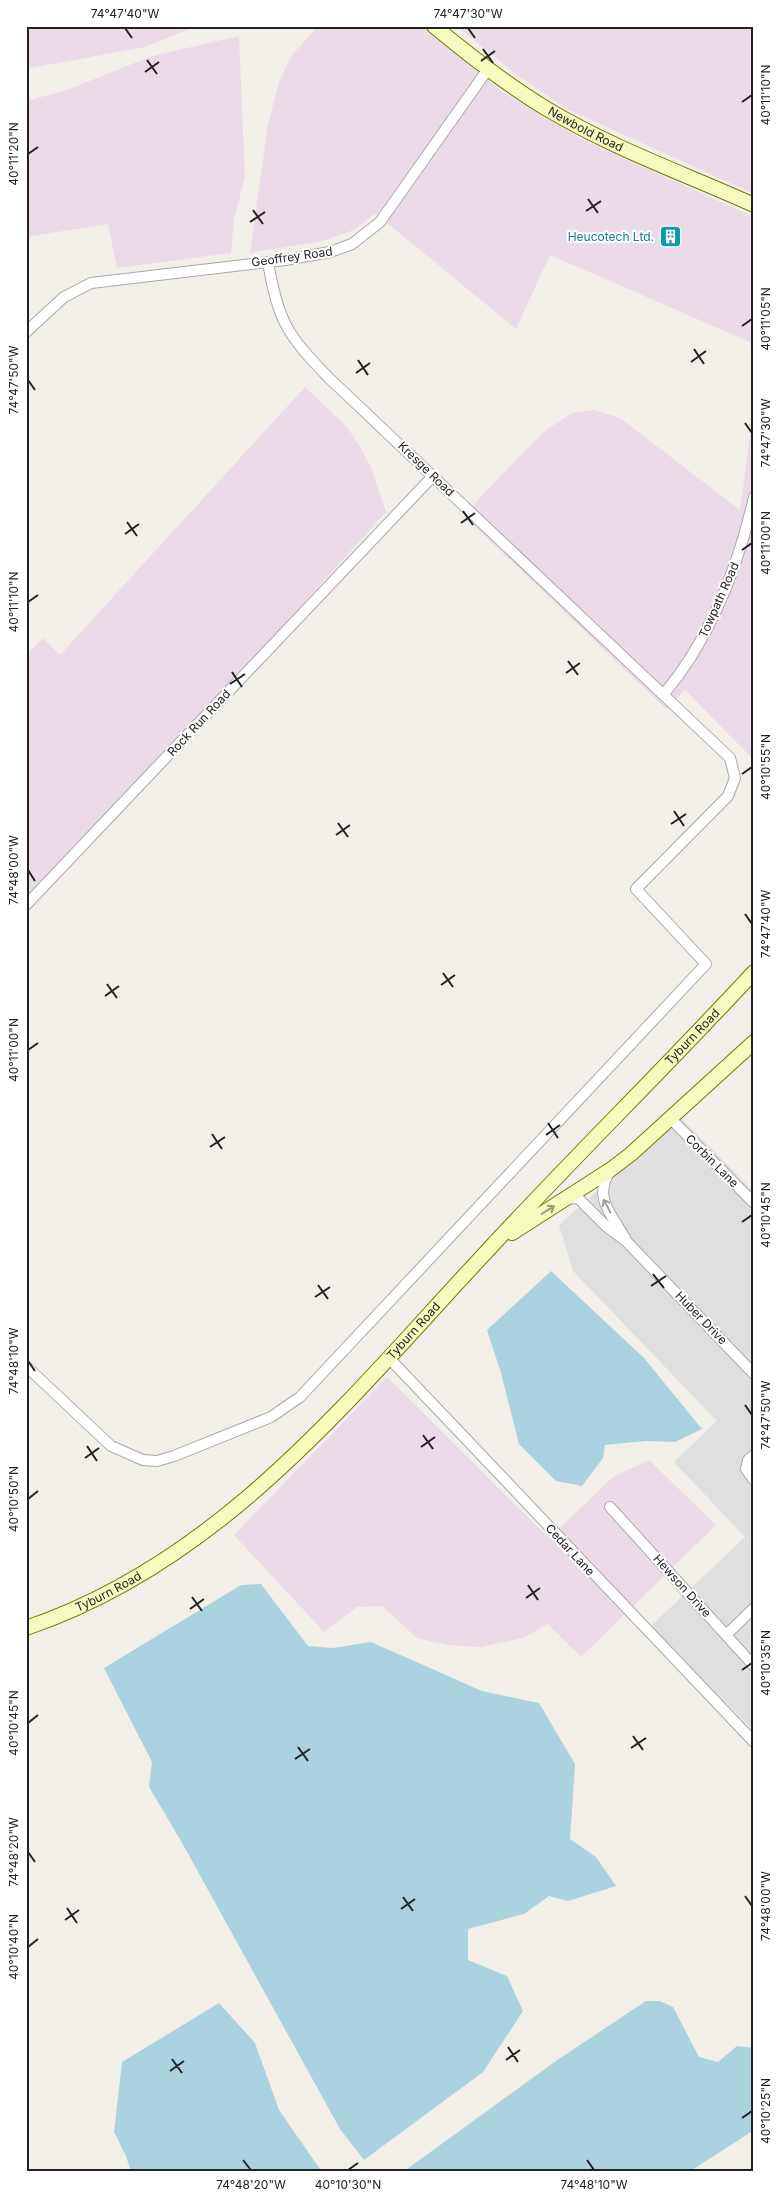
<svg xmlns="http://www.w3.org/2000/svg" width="780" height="2198" font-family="Inter,sans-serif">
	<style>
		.residential { fill: #e0dfdf }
		.industrial { fill: #ebdbe8 }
		.water { fill: #aad3df }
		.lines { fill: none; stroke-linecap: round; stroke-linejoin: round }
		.minor-casing { stroke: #a9a9a9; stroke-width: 12 }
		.secondary-casing { stroke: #707d05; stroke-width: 16 }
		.minor { stroke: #fff; stroke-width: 10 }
		.secondary { stroke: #f7fabf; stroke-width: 14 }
		.oneway { stroke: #9c9c9c }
		.oneway2 { stroke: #979978 }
		.ticks { fill: none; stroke: #222; stroke-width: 2 }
		.labels { text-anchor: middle; stroke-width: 4; stroke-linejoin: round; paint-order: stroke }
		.street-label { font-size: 12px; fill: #222; stroke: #fff }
		.culture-label { font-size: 12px; fill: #0d838f; stroke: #fff; text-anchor: end }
		.neatline { fill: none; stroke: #222; stroke-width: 2 }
		.ticks-label { font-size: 12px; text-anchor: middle; fill: #222 }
	</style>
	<rect width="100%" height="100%" fill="#f2efe9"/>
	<path class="residential" d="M 680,1117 L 754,1192 L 754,1731 L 650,1627 L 745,1537 L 674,1462 L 717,1421 L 573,1271 L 559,1225 Z"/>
	<path class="industrial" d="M 26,26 L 197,26 L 144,47 L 26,69 Z
		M 318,26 L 422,26 L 501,91 L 581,139 L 754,217 L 754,400 L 750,342 L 550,255 L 516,329 L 375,213 L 354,230 L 323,241 L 250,253 L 268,124 L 279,82 L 292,55 Z
		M 457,26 L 754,26 L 754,194 L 567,109 L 517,75 Z
		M 239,36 L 245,177 L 234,219 L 231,253 L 117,268 L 108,224 L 26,237 L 26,101 L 67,90 L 152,56 Z
		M 305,387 L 346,426 L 359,445 L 371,467 L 386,512 L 26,910 L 26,655 L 43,638 L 60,655 Z
		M 754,406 L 754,760 L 685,690 L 666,709 L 465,517 L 481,496 L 546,430 L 572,413 L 594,410 L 620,418 L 740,510 Z
		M 387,1377 L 549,1538 L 613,1477 L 649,1460 L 716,1525 L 581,1657 L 548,1624 L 523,1638 L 481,1647 L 447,1645 L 417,1638 L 382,1606 L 357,1607 L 324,1632 L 234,1535 Z"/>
	<path class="water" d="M 551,1271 L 644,1358 L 702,1429 L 675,1442 L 646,1441 L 605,1445 L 603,1458 L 582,1486 L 556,1481 L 519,1444 L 501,1373 L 487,1330 Z
		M 261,1584 L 308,1646 L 333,1648 L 371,1642 L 482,1691 L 539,1703 L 575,1764 L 570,1839 L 596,1857 L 616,1886 L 568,1901 L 549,1896 L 524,1914 L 468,1929 L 468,1960 L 507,1976 L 523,2011 L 483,2072 L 364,2160 L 340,2129 L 181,1841 L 149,1787 L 152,1762 L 104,1668 L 241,1585 Z
		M 646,2001 L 660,2001 L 673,2007 L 699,2057 L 718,2062 L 737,2046 L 754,2048 L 754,2130 L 689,2172 L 403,2172 L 556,2061 Z
		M 219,2003 L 255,2043 L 279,2110 L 322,2172 L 131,2172 L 126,2156 L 114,2132 L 122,2062 Z"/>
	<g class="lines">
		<defs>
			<path id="minor" d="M 26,332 L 64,297 L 91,283 L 285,260 L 330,252 L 352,244 L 380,222 L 488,69
				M 664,694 C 711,638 738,567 754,497
				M 26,905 L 433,476
				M 671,1119 L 754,1203
				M 610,1171 C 593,1197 611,1214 625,1238
				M 567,1199 L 578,1198 L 607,1227 L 626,1241 L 754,1374
				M 388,1357 L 754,1742
				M 26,1366 L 111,1446 L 143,1460 L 157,1461 L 174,1456 L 271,1417 L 300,1397 L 706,964 L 636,889 L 728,796 L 735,778 L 730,758 L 329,378 C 287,335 278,321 268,262
				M 754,1455 L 748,1460 L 746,1469 L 754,1480
				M 610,1507 L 754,1666
				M 726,1635 L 754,1608"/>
			<g id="secondary">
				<path id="s1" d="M 434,26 C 470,56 507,85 547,109 C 612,148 685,174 754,205"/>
				<path d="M 512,1233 L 610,1170 L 631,1154 L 754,1042"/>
				<path id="s2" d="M 26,1628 C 224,1561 352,1395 489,1249 C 576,1155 667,1066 754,972"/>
			</g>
		</defs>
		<use href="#minor" class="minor-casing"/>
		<use href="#secondary" class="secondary-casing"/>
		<use href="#minor" class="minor"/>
		<use href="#secondary" class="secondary"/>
	</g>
	<defs><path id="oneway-shaft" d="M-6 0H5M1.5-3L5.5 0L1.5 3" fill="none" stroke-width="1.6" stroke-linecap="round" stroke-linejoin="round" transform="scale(1.25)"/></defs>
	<use class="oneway" href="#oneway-shaft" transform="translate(607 1206) rotate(-118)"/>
	<use class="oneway2" href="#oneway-shaft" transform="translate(548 1210) rotate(-32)"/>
	<path class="ticks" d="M 125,28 L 132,38M 468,28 L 475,38M 483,49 L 493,63M 147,60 L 157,74M 481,61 L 495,51M 145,72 L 159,62M 742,102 L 752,95M 28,154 L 38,147M 588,199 L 598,213M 253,210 L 263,224M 586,211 L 601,201M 250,222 L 265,212M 742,326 L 752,319M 694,349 L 704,364M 358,360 L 368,375M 691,362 L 706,351M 356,373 L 370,363M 28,380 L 35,390M 745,423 L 752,433M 463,511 L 473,525M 127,522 L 137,536M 461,523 L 475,513M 125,534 L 139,524M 742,550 L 752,543M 28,602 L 38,595M 568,661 L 578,675M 232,672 L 242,687M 566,673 L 580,663M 230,684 L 245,674M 742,774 L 752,767M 674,811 L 684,826M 338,823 L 348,837M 671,824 L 686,814M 336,835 L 350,825M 28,870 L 35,881M 745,914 L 752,924M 443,973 L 453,987M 107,984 L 117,998M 441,985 L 455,975M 105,996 L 119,986M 28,1050 L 38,1043M 548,1123 L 558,1138M 212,1134 L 222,1149M 546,1135 L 560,1125M 210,1147 L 225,1137M 742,1222 L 752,1215M 653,1274 L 664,1288M 318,1285 L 328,1299M 651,1286 L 666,1276M 315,1297 L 330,1287M 28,1361 L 35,1371M 745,1405 L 752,1415M 423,1435 L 433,1449M 87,1446 L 97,1461M 421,1447 L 435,1437M 85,1458 L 99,1448M 28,1499 L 38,1491M 528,1585 L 538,1600M 192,1597 L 202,1611M 526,1598 L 540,1588M 190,1609 L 204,1599M 742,1670 L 752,1663M 28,1723 L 38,1715M 633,1736 L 643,1750M 298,1747 L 308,1761M 631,1748 L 646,1738M 295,1759 L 310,1749M 28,1852 L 35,1862M 745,1896 L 752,1906M 403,1897 L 413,1911M 67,1908 L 77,1923M 401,1909 L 415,1899M 65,1920 L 79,1910M 28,1947 L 38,1939M 508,2047 L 518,2062M 172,2059 L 182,2073M 506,2060 L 520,2050M 170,2071 L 184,2061M 742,2118 L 752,2111M 243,2160 L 251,2170M 587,2160 L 594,2170M 348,2170 L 358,2163"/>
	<defs>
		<symbol id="building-square" viewBox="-11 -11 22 22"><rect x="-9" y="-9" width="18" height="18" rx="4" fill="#0f9aa8" stroke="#fff"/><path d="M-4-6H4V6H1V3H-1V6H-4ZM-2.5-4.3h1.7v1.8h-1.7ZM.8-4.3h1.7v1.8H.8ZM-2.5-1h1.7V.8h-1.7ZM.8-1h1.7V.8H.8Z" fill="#fff"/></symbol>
	</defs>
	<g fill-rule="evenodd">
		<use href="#building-square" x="658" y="224" width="25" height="25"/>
	</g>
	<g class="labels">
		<g class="street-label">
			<text dy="4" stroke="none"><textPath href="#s1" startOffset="184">Newbold Road</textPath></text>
			<text transform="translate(292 257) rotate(-8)" y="4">Geoffrey Road</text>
			<text transform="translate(426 469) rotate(44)" y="4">Kresge Road</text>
			<text transform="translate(719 600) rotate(-66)" y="4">Towpath Road</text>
			<text transform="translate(199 723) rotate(-47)" y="4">Rock Run Road</text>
			<text dy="4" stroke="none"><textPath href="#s2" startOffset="899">Tyburn Road</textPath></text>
			<text transform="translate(712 1161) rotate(45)" y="4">Corbin Lane</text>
			<text transform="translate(701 1318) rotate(46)" y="4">Huber Drive</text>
			<text dy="4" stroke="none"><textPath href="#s2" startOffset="494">Tyburn Road</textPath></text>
			<text transform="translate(570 1550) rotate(47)" y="4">Cedar Lane</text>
			<text transform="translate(682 1586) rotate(48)" y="4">Hewson Drive</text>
			<text dy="4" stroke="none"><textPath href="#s2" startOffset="90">Tyburn Road</textPath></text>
		</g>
		<g class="culture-label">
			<text x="654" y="241">Heucotech Ltd.</text>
		</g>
	</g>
	<rect width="780" height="2198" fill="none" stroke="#ffffff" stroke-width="55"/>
	<rect x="28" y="28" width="724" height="2142" class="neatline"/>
	<g class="ticks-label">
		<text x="125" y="18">74°47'40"W</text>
		<text x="468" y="18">74°47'30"W</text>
		<text transform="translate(766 95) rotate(-90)" y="4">40°11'10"N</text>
		<text transform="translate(14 154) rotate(-90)" y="4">40°11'20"N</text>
		<text transform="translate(766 319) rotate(-90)" y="4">40°11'05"N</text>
		<text transform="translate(14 380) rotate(-90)" y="4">74°47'50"W</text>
		<text transform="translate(766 433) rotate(-90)" y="4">74°47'30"W</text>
		<text transform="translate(766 543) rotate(-90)" y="4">40°11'00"N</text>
		<text transform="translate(14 602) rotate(-90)" y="4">40°11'10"N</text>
		<text transform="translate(766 767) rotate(-90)" y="4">40°10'55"N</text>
		<text transform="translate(14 870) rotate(-90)" y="4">74°48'00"W</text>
		<text transform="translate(766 924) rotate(-90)" y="4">74°47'40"W</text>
		<text transform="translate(14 1050) rotate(-90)" y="4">40°11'00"N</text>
		<text transform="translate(766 1215) rotate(-90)" y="4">40°10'45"N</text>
		<text transform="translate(14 1361) rotate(-90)" y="4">74°48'10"W</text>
		<text transform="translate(766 1415) rotate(-90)" y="4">74°47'50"W</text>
		<text transform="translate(14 1499) rotate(-90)" y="4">40°10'50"N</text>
		<text transform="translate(766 1663) rotate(-90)" y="4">40°10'35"N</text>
		<text transform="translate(14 1723) rotate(-90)" y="4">40°10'45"N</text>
		<text transform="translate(14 1852) rotate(-90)" y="4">74°48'20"W</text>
		<text transform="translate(766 1906) rotate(-90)" y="4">74°48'00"W</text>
		<text transform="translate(14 1947) rotate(-90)" y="4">40°10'40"N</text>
		<text transform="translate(766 2111) rotate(-90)" y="4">40°10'25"N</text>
		<text x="251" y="2189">74°48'20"W</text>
		<text x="348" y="2189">40°10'30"N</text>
		<text x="594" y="2189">74°48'10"W</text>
	</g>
</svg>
